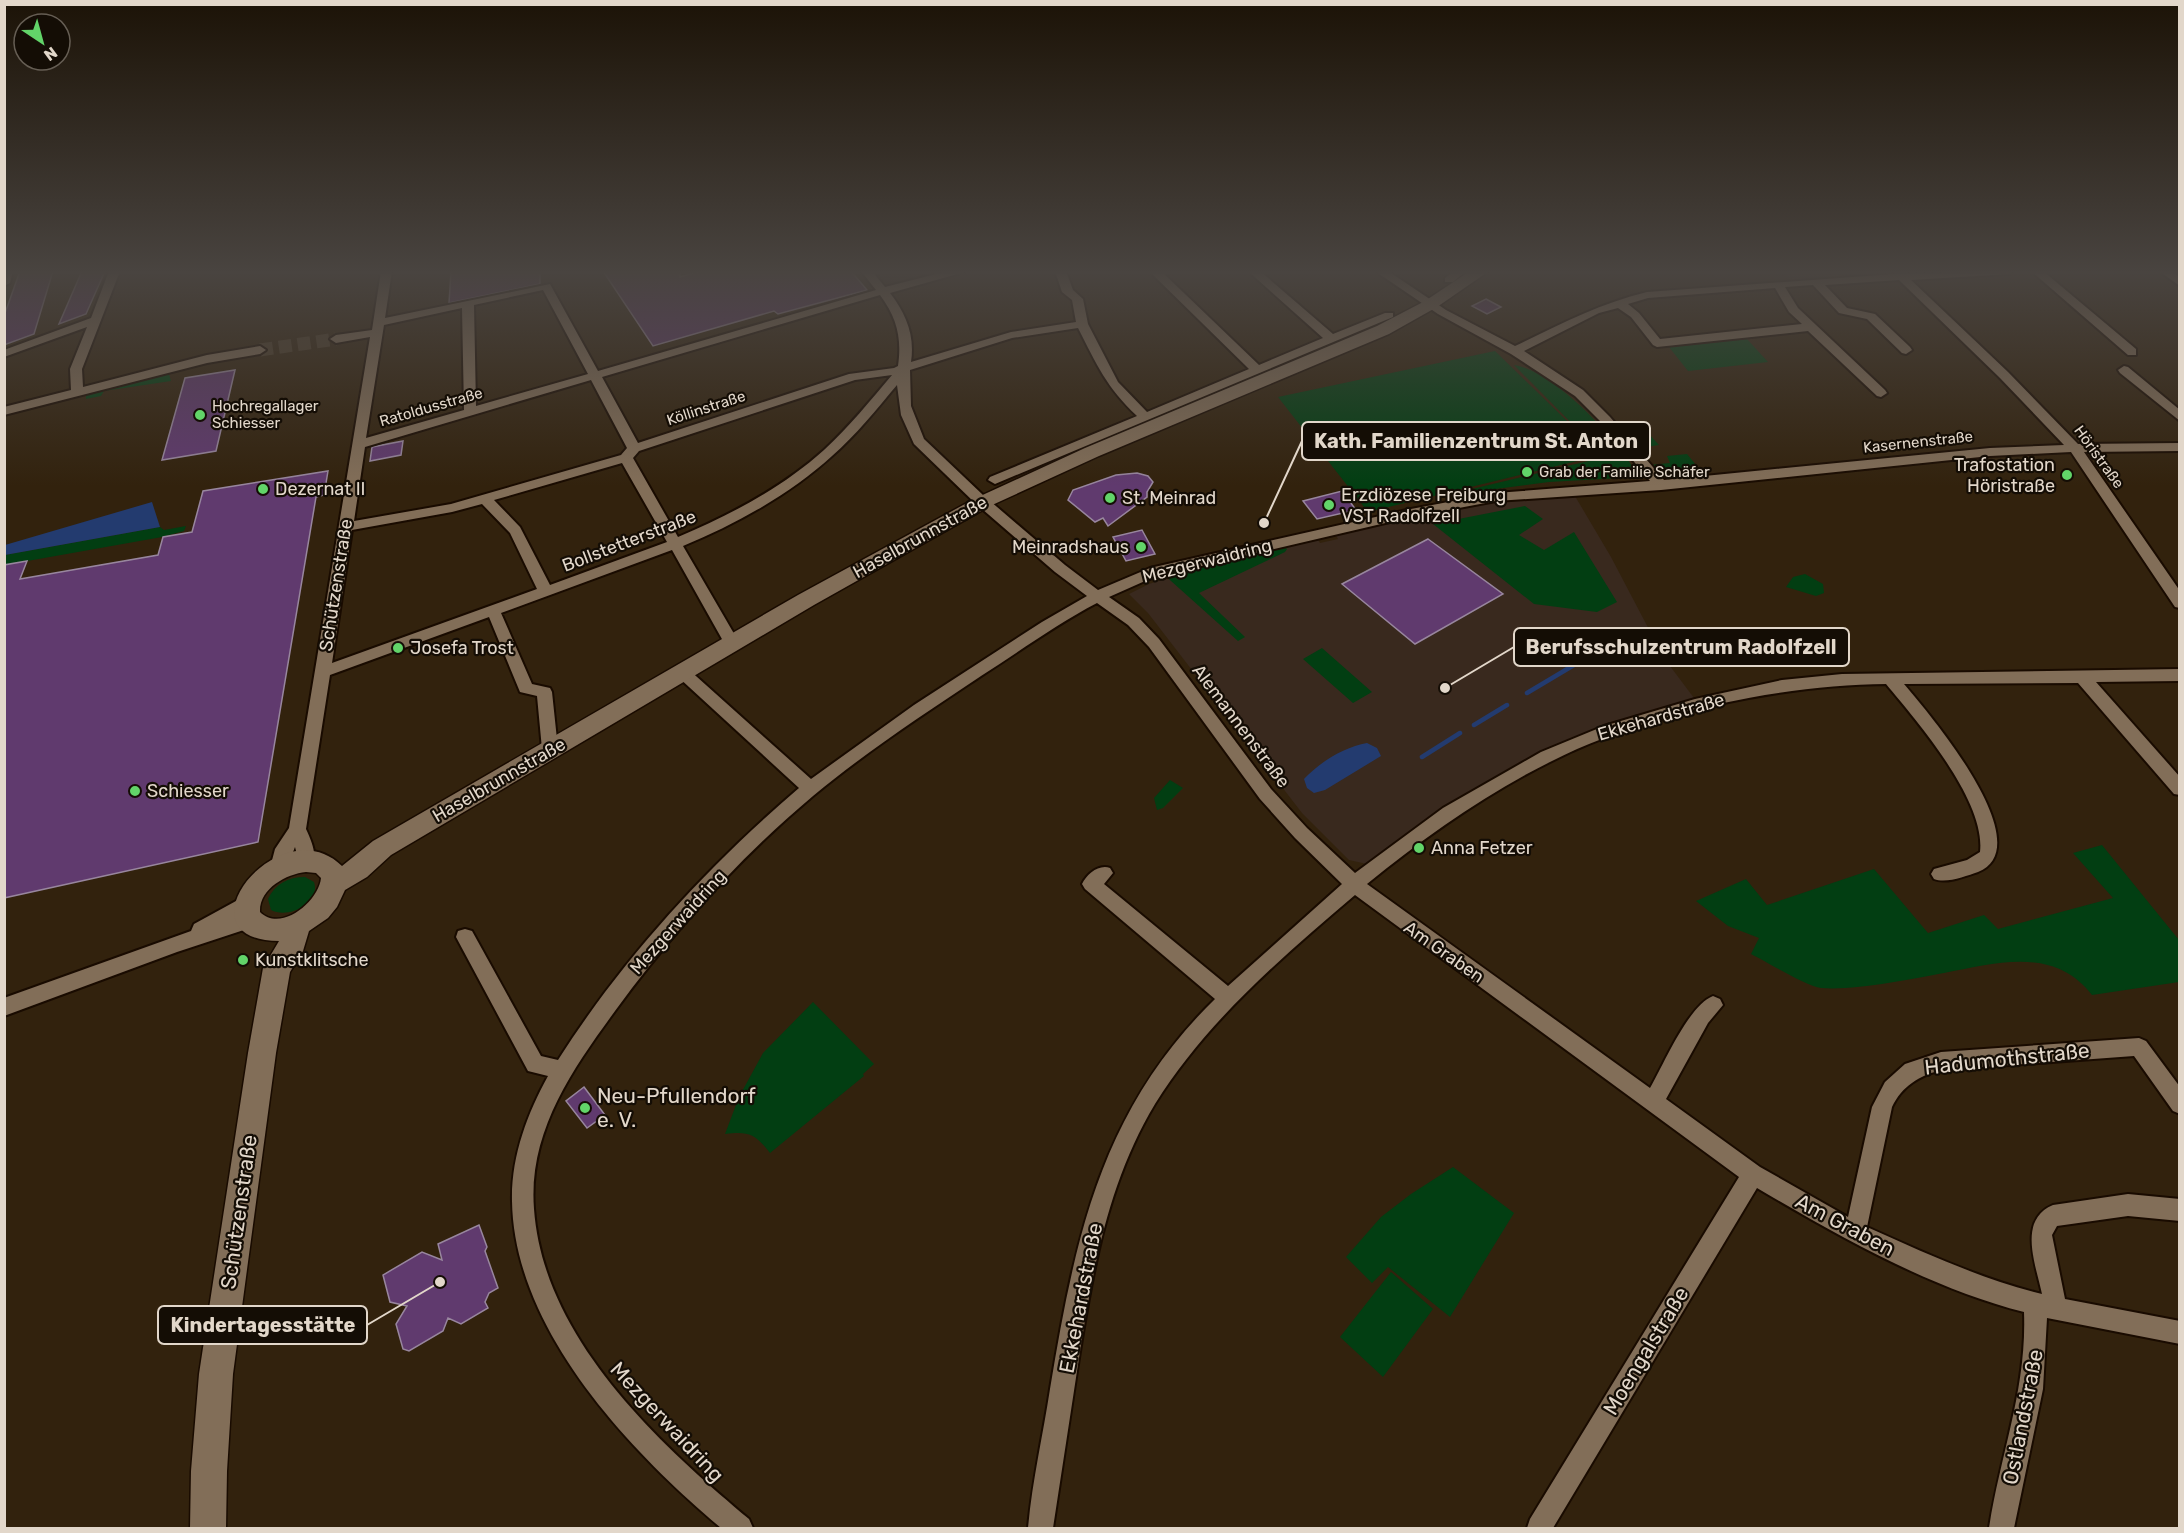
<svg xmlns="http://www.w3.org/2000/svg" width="2184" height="1533" font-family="Rubik,sans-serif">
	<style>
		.commercial { fill: #38291e }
		.education { fill: #39291e }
		.green { fill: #023e12 }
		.water { fill: #233b6f }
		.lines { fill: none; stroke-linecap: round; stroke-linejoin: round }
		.stream { stroke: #233b6f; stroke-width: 4.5 }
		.building { fill: #603a6e; stroke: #98869e; stroke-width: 1.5 }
		.street-tunnel { stroke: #4c3d29; stroke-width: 13; stroke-dasharray: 13 6; stroke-linecap: butt }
		.street-casing { stroke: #190b00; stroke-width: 4 }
		.secondary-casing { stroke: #190b00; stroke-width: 3 }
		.street { fill: #826e58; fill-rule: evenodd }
		.secondary { fill: #826e58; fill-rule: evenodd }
		.poi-dot { fill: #62d469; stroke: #140d05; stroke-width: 2 }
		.labels { text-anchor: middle; stroke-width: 4.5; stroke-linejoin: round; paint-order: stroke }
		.far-poi-label { font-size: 15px; fill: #e2d7ca; stroke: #140d05; text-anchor: start }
		.far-street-label { font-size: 15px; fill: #e2d7ca; stroke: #140d05 }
		.poi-label { font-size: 18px; fill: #e2d7ca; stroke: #140d05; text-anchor: start }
		.street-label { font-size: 18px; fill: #e2d7ca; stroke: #140d05 }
		.near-street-label { font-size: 21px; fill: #e2d7ca; stroke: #140d05 }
		.near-poi-label { font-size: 21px; fill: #e2d7ca; stroke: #140d05; text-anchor: start }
		.leader { fill: none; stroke: #e2d7ca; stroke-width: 2 }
		.callout-dot { fill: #e2d7ca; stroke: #140d05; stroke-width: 2 }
		.callout { fill: #140d05; stroke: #e2d7ca; stroke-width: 2 }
		.callout-label { font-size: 20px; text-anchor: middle; font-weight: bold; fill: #e2d7ca }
	</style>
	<rect width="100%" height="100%" fill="#32220d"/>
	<path class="commercial" d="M 1782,271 L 1913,271 L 1914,272 L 1789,279 Z"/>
	<path class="education" d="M 875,271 L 939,271 L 899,281 L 883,280 Z
		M 1572,491 L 1611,557 L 1664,658 L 1694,698 L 1521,764 L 1391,845 L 1367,864 L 1349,860 L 1302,813 L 1148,613 L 1129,594 L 1149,584 L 1230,558 L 1315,535 L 1320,543 L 1338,539 L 1333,531 L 1427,510 Z"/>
	<path class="green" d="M 1747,339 L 1768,362 L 1688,371 L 1669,347 Z
		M 1495,351 L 1602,455 L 1368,512 L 1278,397 Z
		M 1514,365 C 1552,371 1603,426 1626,457 L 1632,466 L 1630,475 L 1620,478 L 1549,482 L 1466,493 L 1468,490 L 1605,457 Z
		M 169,374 L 171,381 L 104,391 L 101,396 L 86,399 L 86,394 Z
		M 1637,421 L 1659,445 L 1639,448 L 1618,424 Z
		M 1687,454 L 1705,476 C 1686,477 1662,482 1649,465 L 1670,463 L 1667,456 Z
		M 1525,506 L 1543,519 L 1519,535 L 1544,550 L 1574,532 L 1617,602 L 1597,612 L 1534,604 L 1433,524 Z
		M 186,526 L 184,531 L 162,537 L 5,565 L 5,555 L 160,527 L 164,530 Z
		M 1282,544 L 1287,549 L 1285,552 L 1199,593 L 1245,637 L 1238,641 L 1161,572 Z
		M 1805,574 L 1823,584 L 1824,593 L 1816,596 L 1786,587 L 1793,577 Z
		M 1322,648 L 1372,692 L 1353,703 L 1303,659 Z
		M 1170,780 L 1183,788 L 1163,808 L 1157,810 L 1154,798 Z
		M 2102,845 L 2179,940 L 2179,982 L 2092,995 C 2054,946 1997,963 1944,973 C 1911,979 1853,991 1821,988 C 1806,986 1767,962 1751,954 L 1759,938 L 1728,926 L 1696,901 L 1746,879 L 1767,905 L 1874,869 L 1928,933 L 1984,915 L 1998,929 L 2113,898 L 2073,853 Z
		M 305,877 L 314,882 C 321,904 288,919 271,910 L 268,899 C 275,884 288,877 305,877 Z
		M 813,1002 L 874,1064 L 863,1074 L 864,1076 L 770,1153 C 755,1134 749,1131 725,1134 L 739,1097 L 763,1053 Z
		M 1453,1167 L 1514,1213 L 1450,1317 L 1388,1267 L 1372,1283 L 1346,1257 L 1381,1217 L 1411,1194 Z
		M 1391,1272 L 1433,1309 L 1383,1377 L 1340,1337 Z"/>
	<path class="water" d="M 152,502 L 160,527 L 5,555 L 5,545 Z
		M 1367,743 L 1377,748 L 1381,756 L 1325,790 L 1314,793 L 1307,788 L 1304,779 C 1320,762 1344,747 1367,743 Z"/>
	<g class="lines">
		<path class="stream" d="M 1527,693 L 1574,665 L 1555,651
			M 1474,725 L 1507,705
			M 1422,757 L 1460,733"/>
	</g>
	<path class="building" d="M 20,271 L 53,271 L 34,334 L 4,345 L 4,316 Z
		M 82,271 L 105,271 L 86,314 L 59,324 Z
		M 451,271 L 540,271 L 540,284 L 449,303 Z
		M 603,271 L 680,271 L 680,277 L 700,271 L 851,271 L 867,290 L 778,314 L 774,311 L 653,346 Z
		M 1486,299 L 1501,307 L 1487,314 L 1472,306 Z
		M 235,370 L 216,451 L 162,460 L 185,378 Z
		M 403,441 L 401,455 L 370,461 L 372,447 Z
		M 328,471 L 324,495 L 316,497 L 258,842 L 4,898 L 4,565 L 27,561 L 20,579 L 158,555 L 163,537 L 192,532 L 203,491 Z
		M 1137,473 L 1148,476 L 1153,482 L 1147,492 L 1147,497 L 1108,526 L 1103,518 L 1095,522 L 1068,500 L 1073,490 L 1116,475 Z
		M 1342,491 L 1356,510 L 1317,519 L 1303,501 Z
		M 1142,530 L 1155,554 L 1126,561 L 1113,537 Z
		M 1428,539 L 1503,594 L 1415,644 L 1342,584 Z
		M 584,1087 L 605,1115 L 587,1128 L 566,1101 Z
		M 479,1225 L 487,1247 L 485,1251 L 498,1288 L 489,1293 L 485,1302 L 488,1308 L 461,1324 L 448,1318 L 443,1331 L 409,1351 L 403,1349 L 396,1324 L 407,1306 L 390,1302 L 383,1275 L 422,1252 L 442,1260 L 438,1244 Z"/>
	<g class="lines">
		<path class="street-tunnel" d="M 260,350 L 336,339"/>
		<defs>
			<path id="street" d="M 4,271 L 13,271 L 10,283 L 4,286 Z
				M 109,271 L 120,271 L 82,369 L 83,387 L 207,355 L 260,346 L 266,350 L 260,354 L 207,363 L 4,415 L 4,407 L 71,390 L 70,369 L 87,327 L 4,357 L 4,350 L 91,318 Z
				M 381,271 L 392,271 L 385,318 L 550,284 L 598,371 L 876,290 L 861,271 L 872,271 L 885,287 L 948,271 L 968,271 L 890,293 C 906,314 915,335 911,362 L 1011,332 L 1076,322 L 1072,300 L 1062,292 L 1055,271 L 1066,271 L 1073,290 L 1083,299 L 1088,324 L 1118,382 L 1147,412 L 1249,369 L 1149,271 L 1161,271 L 1259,365 L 1323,338 L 1248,271 L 1260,271 L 1333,334 L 1385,313 L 1393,313 L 1393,317 L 995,484 L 988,480 L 990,477 L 1137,416 C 1106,387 1097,365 1078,328 L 1012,338 L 910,370 L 911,406 L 924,439 L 983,495 L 1065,565 L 1098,590 L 1150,568 L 1411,509 L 1496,493 L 1650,481 L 1602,423 L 1575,396 L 1511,354 L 1438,314 L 1375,271 L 1388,271 L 1446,310 L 1515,346 C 1561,324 1598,304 1647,292 L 1894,274 L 1896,271 L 1905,274 L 2014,271 L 2009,274 L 1911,280 L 2008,372 L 2078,444 L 2180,443 L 2180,451 L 2084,452 L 2180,591 L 2180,608 L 2175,607 L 2071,452 L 1990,456 L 1661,490 L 1496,501 L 1411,517 L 1154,577 L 1109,597 L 1139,618 L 1159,639 L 1271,789 L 1307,828 L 1355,873 L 1443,808 L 1541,752 L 1604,726 L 1695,699 L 1782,680 L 1842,674 L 2180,669 L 2180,681 L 2096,682 L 2180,777 L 2180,795 L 2174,794 L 2078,683 L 1904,684 C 1928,712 2042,846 1978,872 C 1966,876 1946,884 1934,879 L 1931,874 L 1934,869 L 1967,860 L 1980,852 C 1986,801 1917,721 1886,684 C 1780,685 1647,713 1552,761 C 1485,794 1425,837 1367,884 L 1650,1088 C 1664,1064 1688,1006 1713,996 L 1720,999 L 1723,1005 L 1708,1023 L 1666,1099 L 1760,1167 L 1848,1217 L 1872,1107 L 1885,1082 L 1905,1064 L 1941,1052 L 2139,1038 L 2146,1041 L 2180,1087 L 2180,1114 L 2173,1111 L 2134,1056 L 1941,1070 C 1919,1076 1902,1086 1892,1107 L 1867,1227 C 1925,1253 1981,1279 2042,1294 C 2036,1265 2017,1220 2053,1205 L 2128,1194 L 2180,1199 L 2180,1221 L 2128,1216 L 2057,1226 L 2052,1235 L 2065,1299 L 2180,1321 L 2180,1344 L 2047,1318 L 2043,1389 L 2014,1528 L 1989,1528 C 2000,1455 2027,1389 2024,1312 C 1932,1289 1838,1236 1757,1188 L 1553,1528 L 1527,1528 L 1530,1519 L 1739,1177 L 1355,895 C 1282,957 1206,1022 1155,1104 C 1106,1185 1091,1279 1077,1371 C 1069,1424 1061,1476 1053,1528 L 1028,1528 C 1032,1482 1043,1435 1050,1389 C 1075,1238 1101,1110 1215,999 L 1085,889 L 1082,884 C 1087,874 1099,864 1110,868 L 1113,873 L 1104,884 L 1228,986 L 1342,884 L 1295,838 L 1260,799 L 1149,647 L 1128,625 L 1097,603 C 1057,624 1020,651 981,676 C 924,714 866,752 813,796 C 738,859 673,932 615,1011 C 572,1070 528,1132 534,1209 C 543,1337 657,1442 749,1519 L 753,1528 L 721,1528 C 630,1451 514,1330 512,1201 C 511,1157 527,1114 548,1076 L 528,1071 L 456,937 L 458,931 L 465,929 L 472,931 L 541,1056 L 558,1060 C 623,958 707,867 799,788 L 677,676 L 674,672 L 677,668 L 687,668 L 811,779 L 914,705 L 1042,622 L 1087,596 L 1055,572 L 974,502 L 914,444 L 901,415 L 897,385 C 876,410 856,435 832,456 C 789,495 736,524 683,546 L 740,644 L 737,648 L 727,648 L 672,550 L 501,613 L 532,684 L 550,688 L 552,692 L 558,749 L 556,753 L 550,755 L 544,753 L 542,749 L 537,696 L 520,692 L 489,617 L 330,675 L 306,829 C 311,840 318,855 312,866 L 306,868 L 300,866 L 295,847 L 285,873 L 279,875 L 273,873 L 270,868 L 275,849 L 289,828 L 370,337 L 336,343 L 330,339 L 336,335 L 372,330 ZM 1899,280 L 2000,378 L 2064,445 L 1990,448 L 1664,480 L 1610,417 L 1583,390 L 1524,351 L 1599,313 L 1618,308 L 1631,317 L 1653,345 L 1657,347 L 1808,331 L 1877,396 L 1881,397 L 1887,393 L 1885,390 L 1798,308 L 1785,287 L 1813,285 L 1839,313 L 1867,319 L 1902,353 L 1906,354 L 1912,350 L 1910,347 L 1875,314 L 1847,308 L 1825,285 ZM 1775,288 L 1789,312 L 1802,324 L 1660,339 L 1639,313 L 1628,304 L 1648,298 ZM 543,290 L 588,374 L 476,406 L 474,305 ZM 880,295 C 897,318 902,338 898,366 L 894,368 L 849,374 L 638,443 L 602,377 ZM 462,308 L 464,410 L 366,438 L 384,325 ZM 892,375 C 870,401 849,427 824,450 C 782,488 730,515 678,537 L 633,458 L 639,451 L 855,380 ZM 591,380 L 627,448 L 621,455 L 451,504 L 354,521 L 365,447 ZM 622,463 L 667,542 L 550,585 L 520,527 L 494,500 ZM 482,504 L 510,533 L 537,589 L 332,663 L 352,530 L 452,512 Z
				M 1454,271 L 1466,271 L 1453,282 L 1445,282 L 1445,278 Z
				M 2031,271 L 2043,271 L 2136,349 L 2136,355 L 2128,355 Z
				M 2159,271 L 2171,271 L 2180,277 L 2180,286 Z
				M 2124,366 L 2128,367 L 2180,410 L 2180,421 L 2120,373 L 2118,370 Z
				M 247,895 L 253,898 L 256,903 L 253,908 L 243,914 L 250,912 L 256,914 L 259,920 L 256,926 L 177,952 L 4,1016 L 4,998 L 191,931 L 194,924 Z"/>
			<path id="secondary" d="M 1470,271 L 1489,271 L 1437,307 L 1389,334 L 1099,456 L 990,506 L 814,605 L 391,855 L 367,877 L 345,890 L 337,907 L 328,918 L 309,931 L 303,951 L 290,972 L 276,1053 L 233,1374 L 227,1471 L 226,1528 L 190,1528 L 191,1471 L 199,1374 L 248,1053 L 263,968 L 279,941 C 173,940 280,805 342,866 L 373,841 L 798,595 L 976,498 L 1085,448 L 1377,326 L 1425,301 ZM 306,872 L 316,873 L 321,878 C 319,901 281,933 260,912 C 259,889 286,874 306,872 Z"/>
		</defs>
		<use href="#street" class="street-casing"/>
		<use href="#secondary" class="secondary-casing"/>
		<use href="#street" class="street"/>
		<use href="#secondary" class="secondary"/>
	</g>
	<linearGradient id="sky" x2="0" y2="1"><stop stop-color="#1c1307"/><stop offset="0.56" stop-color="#494440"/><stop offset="1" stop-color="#494440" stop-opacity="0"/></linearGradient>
	<rect width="2184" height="486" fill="url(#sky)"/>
	<g class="poi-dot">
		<circle cx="200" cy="415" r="6"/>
		<circle cx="1527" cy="472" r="6"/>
		<circle cx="2067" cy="475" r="6"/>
		<circle cx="263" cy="489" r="6"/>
		<circle cx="1110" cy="498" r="6"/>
		<circle cx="1329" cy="505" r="6"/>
		<circle cx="1141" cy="547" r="6"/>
		<circle cx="398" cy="648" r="6"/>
		<circle cx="135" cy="791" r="6"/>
		<circle cx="1419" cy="848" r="6"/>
		<circle cx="243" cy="960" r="6"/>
		<circle cx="585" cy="1108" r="6"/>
	</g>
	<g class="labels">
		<g class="far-poi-label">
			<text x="212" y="411">Hochregallager<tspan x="212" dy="17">Schiesser</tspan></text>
			<text x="1539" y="477">Grab der Familie Schäfer</text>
		</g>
		<g class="far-street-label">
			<text transform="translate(431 407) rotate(-16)" y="5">Ratoldusstraße</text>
			<text transform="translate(706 408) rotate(-18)" y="5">Köllinstraße</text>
			<text transform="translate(1918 442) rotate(-6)" y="5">Kasernenstraße</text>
			<text transform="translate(2099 457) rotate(54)" y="5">Höristraße</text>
		</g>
		<g class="poi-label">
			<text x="2055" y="471" text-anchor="end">Trafostation<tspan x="2055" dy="21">Höristraße</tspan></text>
			<text x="275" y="495">Dezernat II</text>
			<text x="1341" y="501">Erzdiözese Freiburg<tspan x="1341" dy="21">VST Radolfzell</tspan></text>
			<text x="1122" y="504">St. Meinrad</text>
			<text x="1129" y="553" text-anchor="end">Meinradshaus</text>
			<text x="410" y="654">Josefa Trost</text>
			<text x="147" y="797">Schiesser</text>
			<text x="1431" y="854">Anna Fetzer</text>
			<text x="255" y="966">Kunstklitsche</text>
		</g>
		<g class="street-label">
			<text transform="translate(920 537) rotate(-29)" y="6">Haselbrunnstraße</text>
			<text transform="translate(629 541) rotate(-21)" y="6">Bollstetterstraße</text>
			<text transform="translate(1207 561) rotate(-14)" y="6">Mezgerwaidring</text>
			<text transform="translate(336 585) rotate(-81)" y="6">Schützenstraße</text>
			<text transform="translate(1661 717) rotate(-16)" y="6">Ekkehardstraße</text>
			<text transform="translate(1241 726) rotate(53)" y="6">Alemannenstraße</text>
			<text transform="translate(499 780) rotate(-30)" y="6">Haselbrunnstraße</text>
			<text transform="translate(678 922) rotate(-48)" y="6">Mezgerwaidring</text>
			<text transform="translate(1444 952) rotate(35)" y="6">Am Graben</text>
		</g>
		<g class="near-street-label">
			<text transform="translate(2007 1059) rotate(-6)" y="7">Hadumothstraße</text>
			<text transform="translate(239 1212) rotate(-82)" y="7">Schützenstraße</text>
			<text transform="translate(1845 1225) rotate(28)" y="7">Am Graben</text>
			<text transform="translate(1081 1298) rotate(-79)" y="7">Ekkehardstraße</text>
			<text transform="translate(1646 1351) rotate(-59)" y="7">Moengalstraße</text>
			<text transform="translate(2023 1417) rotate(-79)" y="7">Ostlandstraße</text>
			<text transform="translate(667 1422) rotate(47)" y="7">Mezgerwaidring</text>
		</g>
		<g class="near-poi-label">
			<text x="597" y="1103">Neu-Pfullendorf<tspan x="597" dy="24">e. V.</tspan></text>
		</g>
	</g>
	<path class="leader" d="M1264 523L1302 441M1445 688L1514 647M440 1282L367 1325"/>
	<g class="callout-dot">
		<circle cx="1264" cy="523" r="6"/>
		<circle cx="1445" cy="688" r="6"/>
		<circle cx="440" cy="1282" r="6"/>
	</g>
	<g class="callout">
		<rect x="1302" y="422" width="348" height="38" rx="6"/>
		<rect x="1514" y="628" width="335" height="38" rx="6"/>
		<rect x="158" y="1306" width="209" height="38" rx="6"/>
	</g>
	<g class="callout-label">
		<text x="1476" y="448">Kath. Familienzentrum St. Anton</text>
		<text x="1681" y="654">Berufsschulzentrum Radolfzell</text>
		<text x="263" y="1332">Kindertagesstätte</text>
	</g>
	<rect width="2184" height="1533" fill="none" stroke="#e2d7ca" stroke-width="12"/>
	<g transform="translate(42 42) rotate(144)"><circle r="28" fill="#140d05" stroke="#665e54" stroke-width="1.5"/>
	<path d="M0-4.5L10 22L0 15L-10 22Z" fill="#62d469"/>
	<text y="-9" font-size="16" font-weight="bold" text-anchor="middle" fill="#e2d7ca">N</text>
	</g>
</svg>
